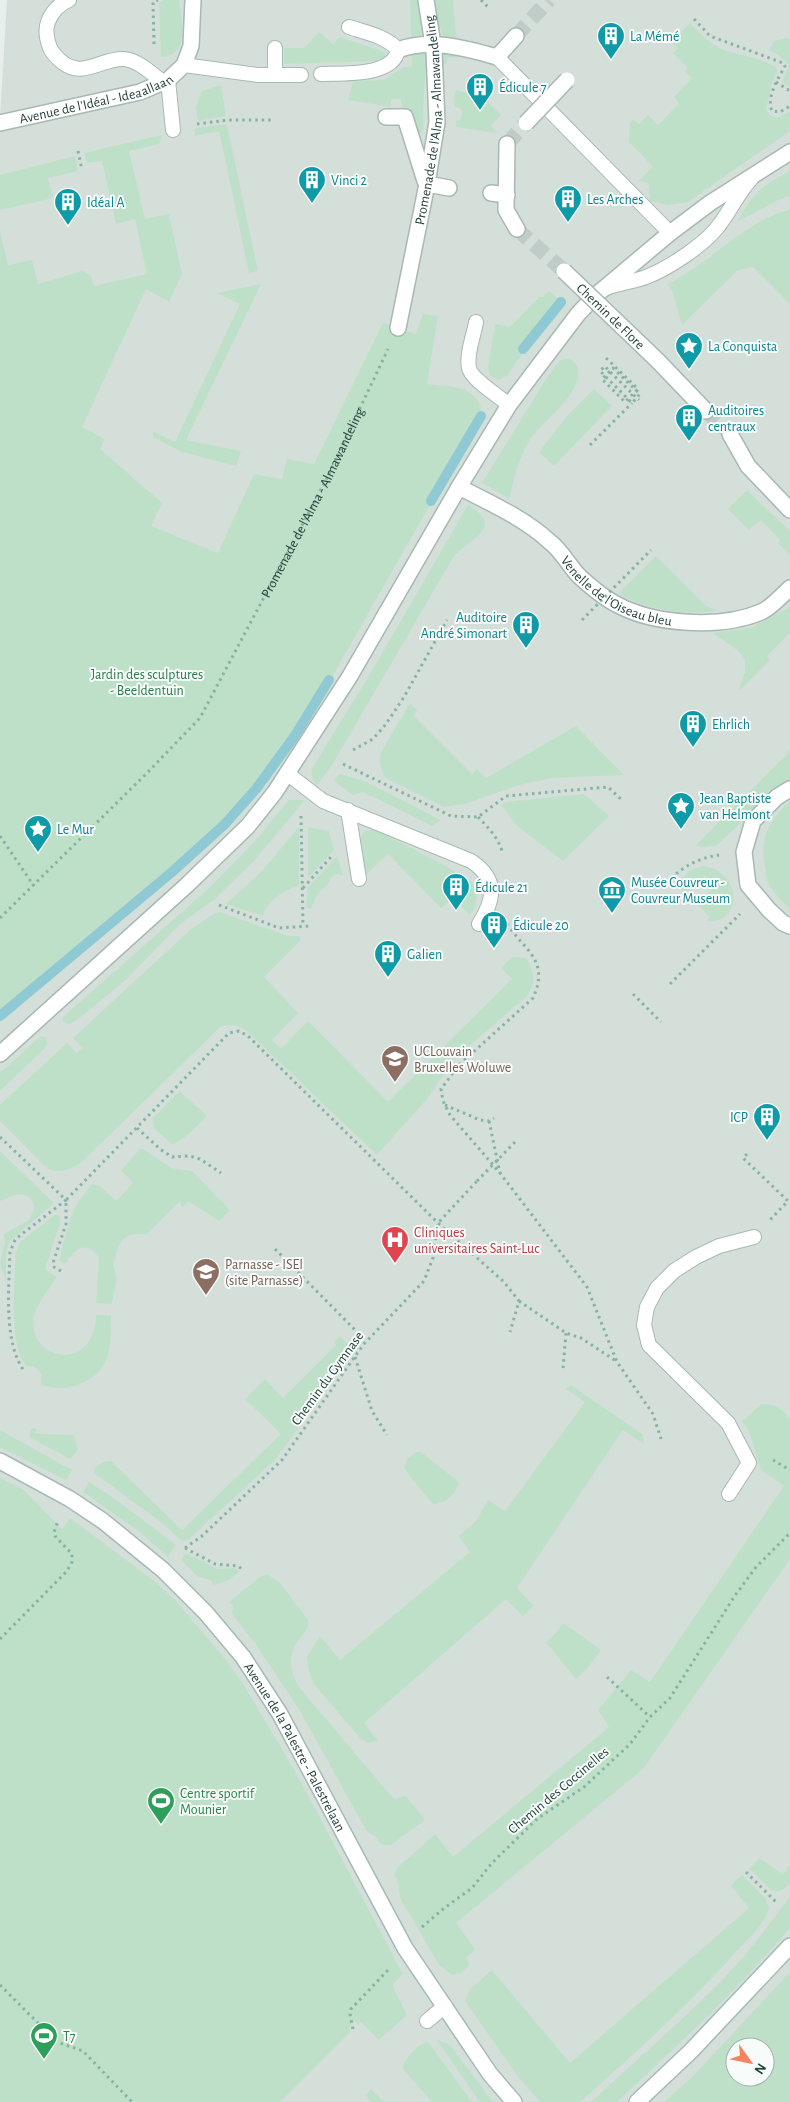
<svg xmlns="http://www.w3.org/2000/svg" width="790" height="2102" font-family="'Alegreya Sans',sans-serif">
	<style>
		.built { fill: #d4dfda; fill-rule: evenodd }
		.green { fill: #bfe0c8; fill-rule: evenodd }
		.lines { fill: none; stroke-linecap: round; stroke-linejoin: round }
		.stream { stroke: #8ec9d4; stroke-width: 10 }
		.street-tunnel { stroke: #bfccc8; stroke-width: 15; stroke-dasharray: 15 8; stroke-linecap: butt }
		.lane-casing { stroke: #a8b8b2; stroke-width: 16 }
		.street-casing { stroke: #a8b8b2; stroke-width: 18 }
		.secondary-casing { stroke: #a4bbb3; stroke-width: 18 }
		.path { stroke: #86b3a5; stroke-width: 3; stroke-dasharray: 2.5 4; stroke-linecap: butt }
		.lane { stroke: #fff; stroke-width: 14 }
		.street { stroke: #fff; stroke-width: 15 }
		.secondary { stroke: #fff; stroke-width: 15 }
		.street-bridge-casing { stroke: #a8b8b2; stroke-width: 18; stroke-linecap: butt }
		.path-bridge { stroke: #86b3a5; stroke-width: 3; stroke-dasharray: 2.5 4; stroke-linecap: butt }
		.street-bridge { stroke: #fff; stroke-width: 15 }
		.labels { text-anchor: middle; stroke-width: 4; stroke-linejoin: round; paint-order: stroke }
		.culture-label { font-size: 14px; fill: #0d838f; stroke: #f7fbf9; text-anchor: start }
		.street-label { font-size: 14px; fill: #24423a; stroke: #f7fbf9 }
		.park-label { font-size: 14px; fill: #2d7a4b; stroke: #f7fbf9 }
		.education-label { font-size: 14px; fill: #785e54; stroke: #f7fbf9; text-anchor: start }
		.health-label { font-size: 14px; fill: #be3a42; stroke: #f7fbf9; text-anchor: start }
		.leisure-label { font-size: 14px; fill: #27864d; stroke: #f7fbf9; text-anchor: start }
	</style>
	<rect width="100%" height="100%" fill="#e6efeb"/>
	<path class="built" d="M 7,0 L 790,0 L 790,2102 L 0,2102 L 0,118 ZM 735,2047 L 765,2047 L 765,2077 L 735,2077 Z"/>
	<path class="green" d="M 165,0 L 179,0 C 181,19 191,57 161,57 L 159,3 Z
		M 410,0 L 419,0 L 427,60 L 424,89 L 423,129 L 420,134 L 413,134 L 413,113 L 402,113 L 401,99 L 391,99 L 391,107 L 348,100 L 353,81 L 383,80 L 404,67 L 412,66 Z
		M 435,0 L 453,0 L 458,57 L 447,58 L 447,62 L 444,65 L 440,58 L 444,38 L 432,6 Z
		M 690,23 C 701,35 712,46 727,51 C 745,56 763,58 778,69 L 772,83 L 766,110 L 770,115 L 778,118 L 790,111 L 790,131 L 688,202 L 668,205 L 650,201 L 649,183 L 638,181 L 653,167 L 629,142 L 630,123 L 633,119 L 639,124 L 648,115 L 658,125 L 679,103 L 674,97 L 692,78 L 685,71 L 688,68 L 673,53 L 678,48 L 672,42 Z
		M 319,32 L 333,44 L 340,37 L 382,51 L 385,53 L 384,58 L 380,61 L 284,64 L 284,48 L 304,48 Z
		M 786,38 L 790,39 L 790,87 L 782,82 L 789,65 L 779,55 L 769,50 L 774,41 Z
		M 221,85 L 226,116 L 198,121 L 196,107 L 202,91 Z
		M 456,90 L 484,98 L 501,115 L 492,124 L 491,127 L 497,133 L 456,127 L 456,121 L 461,119 L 462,112 L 460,108 L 455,107 L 454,97 Z
		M 215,125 L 227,125 L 258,271 L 249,273 L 219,131 L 195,136 L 194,129 Z
		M 162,135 L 159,144 L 129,151 L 145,219 L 169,214 L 182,274 L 169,302 L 146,289 L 82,427 L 105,439 L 100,449 L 162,503 L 151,526 L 218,553 L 254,474 L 282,479 L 287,459 L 314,464 L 383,323 L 416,334 L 423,314 L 438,316 L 427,384 C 448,387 474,384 481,408 L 453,463 L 430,499 L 431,503 L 331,679 L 327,681 L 284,745 L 231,813 L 181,859 L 0,1010 L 0,232 L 8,265 L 32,260 L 38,284 L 83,271 L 91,276 L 94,286 L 147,274 L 135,219 L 116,224 L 102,161 L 87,163 L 84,153 Z
		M 75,156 L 78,171 L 48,178 L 53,198 L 0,210 L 0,175 Z
		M 790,171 L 790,196 L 780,199 L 737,222 C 755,191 759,188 790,171 Z
		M 790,209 L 790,304 L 753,267 L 737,271 L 682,325 L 672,291 L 667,284 C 710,264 743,222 790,209 Z
		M 261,284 L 186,440 L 241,451 L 236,466 L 182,452 L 153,437 L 153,431 L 175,442 L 240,304 L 217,293 Z
		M 549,291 L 563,303 L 523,352 L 508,375 L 499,380 L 490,376 L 488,367 L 495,324 L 510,327 L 539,297 L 543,297 Z
		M 565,358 C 571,359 574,361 577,366 C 588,390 540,423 529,441 C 519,459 514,478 509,499 L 482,483 L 546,379 L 558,362 Z
		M 594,389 L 612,406 L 554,466 L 540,453 L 542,448 L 568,415 Z
		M 747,490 L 790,531 L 790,555 L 778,543 L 780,540 L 761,520 L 749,530 L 728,509 Z
		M 468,505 C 505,526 472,538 454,556 L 332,765 L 318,784 L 316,785 L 313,779 L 311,770 L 370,674 Z
		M 656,556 L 706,606 L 717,610 C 692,617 640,609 619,593 Z
		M 790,607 L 790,633 L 767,656 L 770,660 L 740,690 L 739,689 L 745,672 L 745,659 L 737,650 L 713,633 L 751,628 Z
		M 410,703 L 417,710 L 414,716 L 472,774 L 477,769 L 486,778 L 576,726 L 624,775 L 552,778 L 519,785 L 465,804 L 444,807 L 384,777 L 380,765 L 380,754 Z
		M 790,751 L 790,780 L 772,794 L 717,845 L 707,847 L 695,846 Z
		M 341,774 L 364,781 L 441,820 L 432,826 L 363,792 L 353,795 L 334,781 L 338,775 Z
		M 584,794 L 609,816 L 563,861 L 516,825 L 501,805 L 505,802 Z
		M 289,800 L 305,800 L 255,860 L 215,899 L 179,925 L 126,980 L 77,1020 L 69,1024 L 63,1022 L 63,1017 L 208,889 L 256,840 Z
		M 790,801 L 790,909 C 782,901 772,892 768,882 C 766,878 766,871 765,867 C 760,836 768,822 790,801 Z
		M 299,827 L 299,886 C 285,890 266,901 263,916 L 226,904 L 262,871 Z
		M 308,827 L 329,831 L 334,850 L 308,878 Z
		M 369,830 L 376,830 L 440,863 L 472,882 C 479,893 478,904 470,915 L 453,898 L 441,908 L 388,854 L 366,875 L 359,841 L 363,832 Z
		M 337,856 L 343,875 L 336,874 C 330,877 330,882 326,886 C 318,893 314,899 311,909 L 306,908 L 308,887 Z
		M 702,866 C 743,870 743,925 706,921 L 710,917 L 697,904 L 715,886 L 705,876 L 686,894 L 676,884 L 691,870 Z
		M 220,912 L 288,936 L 300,936 L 300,941 L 264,977 L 298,1013 L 272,1040 L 281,1049 L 308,1021 L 388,1102 L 512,979 L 501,968 L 512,957 L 526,958 C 535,973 537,983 526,997 L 455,1058 L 427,1099 L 377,1155 L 247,1031 C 238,1025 230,1024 220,1027 L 82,1162 C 71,1170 58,1175 45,1167 L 0,1121 L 0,1105 L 67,1043 L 77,1053 L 82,1048 L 73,1038 L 190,930 L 214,914 Z
		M 41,1036 L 46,1038 L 47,1044 L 44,1049 L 0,1091 L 0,1073 Z
		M 180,1091 L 207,1116 C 198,1125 184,1141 172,1144 L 154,1128 L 153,1118 Z
		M 140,1149 L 143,1149 L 171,1168 L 192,1171 L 230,1210 L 219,1221 L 188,1201 L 182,1207 L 180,1201 L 146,1235 C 121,1230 118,1246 113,1266 C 120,1279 114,1290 112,1304 L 96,1303 L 99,1258 C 87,1238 74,1250 65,1264 L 60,1260 C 59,1256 72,1212 75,1207 C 80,1198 87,1191 92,1184 L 100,1186 L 116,1201 L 133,1183 L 121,1170 Z
		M 0,1151 L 54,1203 L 9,1242 L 6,1254 L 6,1298 L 6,1283 L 0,1263 L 5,1243 L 4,1234 L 29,1220 L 35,1207 C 28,1187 14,1195 0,1201 Z
		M 56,1214 L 60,1217 L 60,1224 L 45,1269 L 57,1277 C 49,1289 37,1303 34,1317 C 27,1361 95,1374 96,1315 L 111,1315 C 111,1327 111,1339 109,1351 C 105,1373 83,1388 60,1388 C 54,1388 47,1386 41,1385 C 44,1374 38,1365 26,1366 C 7,1340 16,1286 15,1255 L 20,1242 Z
		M 340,1336 L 350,1347 L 301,1425 L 274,1461 L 188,1540 L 182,1541 L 162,1523 L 94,1473 C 94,1465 103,1461 111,1461 L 182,1530 L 281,1434 L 245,1399 L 265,1379 L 283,1398 L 336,1345 L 334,1342 Z
		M 571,1385 L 642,1434 L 644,1444 L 623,1430 L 517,1588 L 534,1606 L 523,1616 L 506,1599 L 364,1723 L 378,1741 L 368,1743 L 360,1738 L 313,1683 L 309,1670 L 307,1657 L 320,1636 L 340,1660 L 470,1552 L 459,1536 L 476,1521 L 488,1500 L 505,1511 L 585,1402 L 566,1389 Z
		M 761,1404 C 776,1404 781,1408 790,1419 L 790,1559 L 643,1769 L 456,1923 L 475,1949 L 466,1958 L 470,1965 L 460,1973 L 452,1975 L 439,1965 L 400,1898 L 397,1879 L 394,1876 L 397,1868 L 435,1834 L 453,1857 L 609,1727 L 598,1710 L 631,1670 L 650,1682 L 784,1486 L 761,1470 L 749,1431 L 742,1422 Z
		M 32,1428 L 37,1429 L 35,1433 L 39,1434 L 74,1435 L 78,1450 L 70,1459 L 29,1437 Z
		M 0,1430 L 72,1470 L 66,1480 L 0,1447 Z
		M 416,1452 L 421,1452 L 459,1482 C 458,1492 444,1505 433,1504 L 408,1474 L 404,1467 L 408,1458 Z
		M 0,1478 L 23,1489 L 62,1529 L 70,1518 L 153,1580 L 176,1601 L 222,1655 L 242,1682 L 295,1771 L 403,1974 L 392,1985 L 407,2015 L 379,2040 L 361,2022 L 357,2025 L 355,2021 L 349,2028 L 350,2032 L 280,2102 L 0,2102 Z
		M 89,1482 L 118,1501 L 176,1545 L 168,1557 L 141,1533 L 83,1492 Z
		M 186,1553 L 218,1569 L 234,1568 L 240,1571 L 229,1580 L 213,1585 L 211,1580 L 198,1577 L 181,1560 Z
		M 267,1574 L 280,1583 L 309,1621 C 309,1629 302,1635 298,1641 C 288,1655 290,1673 299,1687 L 393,1798 L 395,1799 L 406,1796 L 425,1820 L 391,1845 L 382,1845 L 376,1837 L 366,1830 L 300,1711 L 254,1642 L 232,1614 L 233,1606 L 229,1602 L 260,1577 Z
		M 563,1623 L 601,1650 L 586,1670 L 576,1679 L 546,1642 L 555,1634 Z
		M 760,1858 L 783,1875 L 790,1865 L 790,1884 C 784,1889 778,1895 770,1889 L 749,1869 Z
		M 742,1875 L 766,1899 L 769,1909 C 763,1926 746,1941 734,1954 C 687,2007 633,2055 580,2102 L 540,2102 L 519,2078 L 465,2001 L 470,1989 L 492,1970 L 570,2063 L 749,1908 L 731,1886 Z
		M 790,1897 L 790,1928 C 737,1991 677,2046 617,2102 L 591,2102 C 640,2056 693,2012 738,1963 C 757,1942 772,1919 790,1897 Z
		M 790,1972 L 790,2102 L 664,2102 L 691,2078 ZM 735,2047 L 765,2047 L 765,2077 L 735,2077 Z
		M 436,2039 L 450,2045 L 493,2102 L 480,2102 Z
		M 428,2042 L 472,2102 L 432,2102 L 402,2068 C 406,2058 417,2044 428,2042 Z
		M 371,2089 L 384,2102 L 371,2102 L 365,2095 Z"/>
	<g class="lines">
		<path class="stream" d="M 523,349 L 561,302
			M 431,501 L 481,416
			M 0,1016 L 172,872 L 225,824 L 256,789 L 294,737 L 329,680"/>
		<path class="street-tunnel" d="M 516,36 L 549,0
			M 507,144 L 526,123
			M 517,229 L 564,271
			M 706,411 L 730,434"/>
		<defs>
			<path id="lane" d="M 69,0 C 60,3 51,13 48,22 C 45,30 47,40 50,48 C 53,54 57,58 62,62 C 83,79 101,58 124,59 C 138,60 152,74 163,82
				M 275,48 L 275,74
				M 497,57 L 670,233
				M 184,65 L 258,75 L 301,75
				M 321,74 C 342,73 393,77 398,50 C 388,37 364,32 349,27
				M 168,80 L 173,130
				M 606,288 C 619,283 633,282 646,277 C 667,269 701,247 716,229 C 729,214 737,194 751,179
				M 476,322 C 474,335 466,354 469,368 C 471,379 500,397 509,405
				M 288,774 L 323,801 L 471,861 C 498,879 495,899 479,924
				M 348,810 L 359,879
				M 729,1494 L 749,1463 L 728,1423 L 649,1345 L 644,1325 L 647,1307 L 657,1288 L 674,1271 L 696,1257 L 719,1246 L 754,1237
				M 427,2021 L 445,2006"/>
			<g id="street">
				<path d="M 398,50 C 429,38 465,48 497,57 L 516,36"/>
				<path d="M 386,117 L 405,117 L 425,181"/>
				<path id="s2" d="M 0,123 L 140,92 L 168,80 L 184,65 L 191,46 L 193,0"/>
				<path d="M 507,144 L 506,210 L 517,229"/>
				<path d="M 427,184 L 449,188"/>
				<path d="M 491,193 L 507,195"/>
				<path id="s3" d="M 398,328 L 427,184 L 437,122 L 434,51 L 426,0"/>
				<path d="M 658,361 L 706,411"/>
				<path d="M 730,434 L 748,466 L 790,510"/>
				<path id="s4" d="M 459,487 C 490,503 524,518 550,542 C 562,551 569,566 580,577 C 590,586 604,598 616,604 C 654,625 721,629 761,612 C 771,608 781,596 790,588"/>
				<path d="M 790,789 L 777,797 L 753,821 L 744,852 L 748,885 L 769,910 L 783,923 L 790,926"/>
				<path d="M 0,1054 L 187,885 L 248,826 L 275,792 L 350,676 L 459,487 L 509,405 L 578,314 L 595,296 L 670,233 L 710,203 L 790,152"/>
			</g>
			<g id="secondary">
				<path id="s5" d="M 0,1461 L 70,1499 L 103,1521 L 163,1570 L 206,1613 L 243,1657 L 280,1714 L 405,1948 L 490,2074 L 514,2102"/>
				<path d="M 637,2102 L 691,2051 L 790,1946"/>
			</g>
		</defs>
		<use href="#lane" class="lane-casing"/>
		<use href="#street" class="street-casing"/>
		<use href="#secondary" class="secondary-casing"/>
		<g class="path">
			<path d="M 481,0 L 489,8"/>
			<path d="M 694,19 L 710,36 L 783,63 L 785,66 C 778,79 766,97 772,111 L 780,112 L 790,106"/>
			<path d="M 154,44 L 153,2 L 158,0"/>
			<path d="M 776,82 L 790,91"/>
			<path d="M 197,124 L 228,120 L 271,120"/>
			<path d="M 78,151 L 82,170"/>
			<path d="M 606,358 L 638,389 L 625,402 L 602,379 L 613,368 L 615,370 L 637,391 L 640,394 L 632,403 L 600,371 L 605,366 L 608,370 L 639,400"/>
			<path d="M 590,445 L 632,403"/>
			<path d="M 353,750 L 373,739 L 386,724 L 404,697 L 447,620"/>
			<path d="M 343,764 L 451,816 L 478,817 L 506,796 L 608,787 L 623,801"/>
			<path d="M 301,816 L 303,926"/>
			<path d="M 478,817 C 489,828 499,839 503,854"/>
			<path d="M 0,836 L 34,886"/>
			<path d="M 671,878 C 686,865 699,858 719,855"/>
			<path d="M 303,888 L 331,857"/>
			<path d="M 219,905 L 279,928 L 309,926"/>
			<path id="s1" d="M 0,918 L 147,773 L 200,718 L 326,480 L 388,349"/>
			<path d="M 507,924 C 525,951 550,960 533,998 L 459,1065 L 441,1089 L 443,1101 L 450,1115 L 500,1173 L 587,1287 L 617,1362 L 653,1414 L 662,1442"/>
			<path d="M 670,984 L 740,914"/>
			<path d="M 633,994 L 661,1022"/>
			<path d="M 445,1105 L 480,1120 L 489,1121 L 494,1118"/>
			<path d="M 489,1121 L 500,1173"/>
			<path d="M 137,1128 L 160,1149 L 172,1157 L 189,1156 L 200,1159 L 221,1173"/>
			<path d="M 0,1137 L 66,1200 L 22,1234 L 15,1240 L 10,1252 C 9,1287 3,1344 25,1372"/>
			<path d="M 747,1154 L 743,1158 L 788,1201 L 770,1220"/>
			<path d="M 275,1249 L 366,1341"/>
			<path d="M 61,1271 L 54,1267 L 53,1263 L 66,1224 L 66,1200 L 229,1033 L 239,1031 L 248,1036 L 438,1223 L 504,1282 L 519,1301 L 510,1332"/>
			<path d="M 519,1301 L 566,1333 L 581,1338 L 616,1361"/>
			<path d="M 355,1357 L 372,1411 L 387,1435"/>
			<path d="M 563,1368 L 566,1333"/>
			<path d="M 773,1460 L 790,1470"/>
			<path d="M 185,1548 L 202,1536 L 282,1460 L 363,1345 L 424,1281 L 433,1258 L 438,1223 L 477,1181"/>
			<path d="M 185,1548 L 215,1564 L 238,1566 L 242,1569"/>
			<path d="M 0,1639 L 67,1571 L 72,1562 L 72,1554 L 55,1536 L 54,1532 L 58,1521"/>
			<path d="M 607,1677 L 650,1717"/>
			<path d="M 746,1872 L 776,1902"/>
			<path d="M 422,1927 L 443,1909 L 472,1888 L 492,1863 L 537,1819 L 584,1787 L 630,1744 L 650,1717 L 670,1698 L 734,1597 L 756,1567 L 790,1533"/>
			<path d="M 0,1985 L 57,2042 L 83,2051 L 132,2102"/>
			<path d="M 353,2029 L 350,2014 L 351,2009 L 388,1970"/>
		</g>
		<use href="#lane" class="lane"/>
		<use href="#street" class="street"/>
		<use href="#secondary" class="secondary"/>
		<defs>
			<g id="street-bridge">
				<path d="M 526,123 L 567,80"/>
				<path id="s6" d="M 564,271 L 658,361"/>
			</g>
		</defs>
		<use href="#street-bridge" class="street-bridge-casing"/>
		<path class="path-bridge" d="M 582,620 L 651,550
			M 477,1181 L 517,1140"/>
		<use href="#street-bridge" class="street-bridge"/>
	</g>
	<defs>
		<symbol id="building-pin" viewBox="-11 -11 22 30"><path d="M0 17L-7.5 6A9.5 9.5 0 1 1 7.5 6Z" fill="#0f9aa8" stroke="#f7fbf9"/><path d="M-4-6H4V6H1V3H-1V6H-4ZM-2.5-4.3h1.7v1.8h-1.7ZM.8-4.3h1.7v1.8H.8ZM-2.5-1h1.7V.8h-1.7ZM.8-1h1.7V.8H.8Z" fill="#fff"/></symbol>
		<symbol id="sight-pin" viewBox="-11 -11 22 30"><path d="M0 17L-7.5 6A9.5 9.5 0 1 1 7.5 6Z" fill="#0f9aa8" stroke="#f7fbf9"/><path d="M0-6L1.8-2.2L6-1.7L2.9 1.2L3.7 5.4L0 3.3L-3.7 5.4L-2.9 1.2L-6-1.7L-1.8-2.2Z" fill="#fff"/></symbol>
		<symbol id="museum-pin" viewBox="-11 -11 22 30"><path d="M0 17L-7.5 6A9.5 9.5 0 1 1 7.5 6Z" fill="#0f9aa8" stroke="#f7fbf9"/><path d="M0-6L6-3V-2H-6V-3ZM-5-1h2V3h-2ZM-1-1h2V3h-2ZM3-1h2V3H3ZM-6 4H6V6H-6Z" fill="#fff"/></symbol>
		<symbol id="university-pin" viewBox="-11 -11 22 30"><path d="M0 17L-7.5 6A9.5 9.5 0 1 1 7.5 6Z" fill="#8d6e63" stroke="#f7fbf9"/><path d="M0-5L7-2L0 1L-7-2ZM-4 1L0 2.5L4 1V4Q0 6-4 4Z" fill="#fff"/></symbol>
		<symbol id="hospital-pin" viewBox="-11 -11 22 30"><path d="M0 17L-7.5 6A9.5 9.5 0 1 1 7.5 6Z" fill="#e0444e" stroke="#f7fbf9"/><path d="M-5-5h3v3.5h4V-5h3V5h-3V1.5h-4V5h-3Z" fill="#fff"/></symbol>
		<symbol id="stadium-pin" viewBox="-11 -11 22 30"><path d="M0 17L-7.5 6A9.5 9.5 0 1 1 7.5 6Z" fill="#2e9e5b" stroke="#f7fbf9"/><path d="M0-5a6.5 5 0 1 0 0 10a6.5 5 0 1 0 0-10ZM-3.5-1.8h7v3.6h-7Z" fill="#fff"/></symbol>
	</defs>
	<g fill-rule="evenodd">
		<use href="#building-pin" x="595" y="20" width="32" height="43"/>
		<use href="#building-pin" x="464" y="71" width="32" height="43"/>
		<use href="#building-pin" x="296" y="164" width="32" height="43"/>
		<use href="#building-pin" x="552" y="183" width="32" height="43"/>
		<use href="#building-pin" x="52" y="186" width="32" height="43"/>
		<use href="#sight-pin" x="673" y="330" width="32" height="43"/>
		<use href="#building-pin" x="673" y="402" width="32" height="43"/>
		<use href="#building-pin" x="510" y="609" width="32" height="43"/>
		<use href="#building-pin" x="677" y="708" width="32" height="43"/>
		<use href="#sight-pin" x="665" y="790" width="32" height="43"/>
		<use href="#sight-pin" x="22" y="813" width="32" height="43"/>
		<use href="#building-pin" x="440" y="871" width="32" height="43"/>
		<use href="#museum-pin" x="596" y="874" width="32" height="43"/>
		<use href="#building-pin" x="478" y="909" width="32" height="43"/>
		<use href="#building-pin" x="372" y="938" width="32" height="43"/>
		<use href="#university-pin" x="379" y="1043" width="32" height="43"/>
		<use href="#building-pin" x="751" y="1101" width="32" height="43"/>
		<use href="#hospital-pin" x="379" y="1224" width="32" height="43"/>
		<use href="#university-pin" x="190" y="1256" width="32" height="43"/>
		<use href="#stadium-pin" x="145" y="1785" width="32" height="43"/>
		<use href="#stadium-pin" x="28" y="2020" width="32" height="43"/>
	</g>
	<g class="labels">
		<g class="culture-label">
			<text x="630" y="41">La Mémé</text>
			<text x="499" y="92">Édicule 7</text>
			<text x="331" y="185">Vinci 2</text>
			<text x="587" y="204">Les Arches</text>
			<text x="87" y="207">Idéal A</text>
			<text x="708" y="351">La Conquista</text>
			<text x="708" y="415">Auditoires<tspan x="708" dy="16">centraux</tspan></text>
			<text x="507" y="622" text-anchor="end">Auditoire<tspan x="507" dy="16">André Simonart</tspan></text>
			<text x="712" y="729">Ehrlich</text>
			<text x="700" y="803">Jean Baptiste<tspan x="700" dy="16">van Helmont</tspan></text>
			<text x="57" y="834">Le Mur</text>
			<text x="631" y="887">Musée Couvreur -<tspan x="631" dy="16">Couvreur Museum</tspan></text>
			<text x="475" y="892">Édicule 21</text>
			<text x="513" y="930">Édicule 20</text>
			<text x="407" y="959">Galien</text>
			<text x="748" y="1122" text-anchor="end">ICP</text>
		</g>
		<g class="street-label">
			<text dy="5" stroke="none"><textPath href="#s2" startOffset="99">Avenue de l'Idéal - Ideaallaan</textPath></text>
			<text dy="5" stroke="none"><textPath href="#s3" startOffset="211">Promenade de l'Alma - Almawandeling</textPath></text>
			<text dy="5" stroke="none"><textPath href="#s6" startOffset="65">Chemin de Flore</textPath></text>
			<text dy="5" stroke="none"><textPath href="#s1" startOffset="526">Promenade de l'Alma - Almawandeling</textPath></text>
			<text dy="5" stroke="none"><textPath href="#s4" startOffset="192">Venelle de l'Oiseau bleu</textPath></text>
			<text transform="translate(327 1378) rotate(-54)" y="5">Chemin du Gymnase</text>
			<text dy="5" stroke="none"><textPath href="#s5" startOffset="419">Avenue de la Palestre - Palestrelaan</textPath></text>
			<text transform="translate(558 1790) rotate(-40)" y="5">Chemin des Coccinelles</text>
		</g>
		<g class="park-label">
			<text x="147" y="679">Jardin des sculptures<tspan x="147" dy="16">- Beeldentuin</tspan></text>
		</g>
		<g class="education-label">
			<text x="414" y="1056">UCLouvain<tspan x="414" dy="16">Bruxelles Woluwe</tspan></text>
			<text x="225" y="1269">Parnasse - ISEI<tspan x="225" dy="16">(site Parnasse)</tspan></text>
		</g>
		<g class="health-label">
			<text x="414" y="1237">Cliniques<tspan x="414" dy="16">universitaires Saint-Luc</tspan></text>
		</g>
		<g class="leisure-label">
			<text x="180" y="1798">Centre sportif<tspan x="180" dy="16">Mounier</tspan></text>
			<text x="63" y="2041">T7</text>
		</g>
	</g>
	<g transform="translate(750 2062) rotate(123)"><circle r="24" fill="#f7fbf9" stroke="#a3b1ad"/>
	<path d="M0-4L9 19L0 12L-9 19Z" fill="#f4845f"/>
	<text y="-8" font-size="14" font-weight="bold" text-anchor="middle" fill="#24423a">N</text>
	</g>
</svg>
